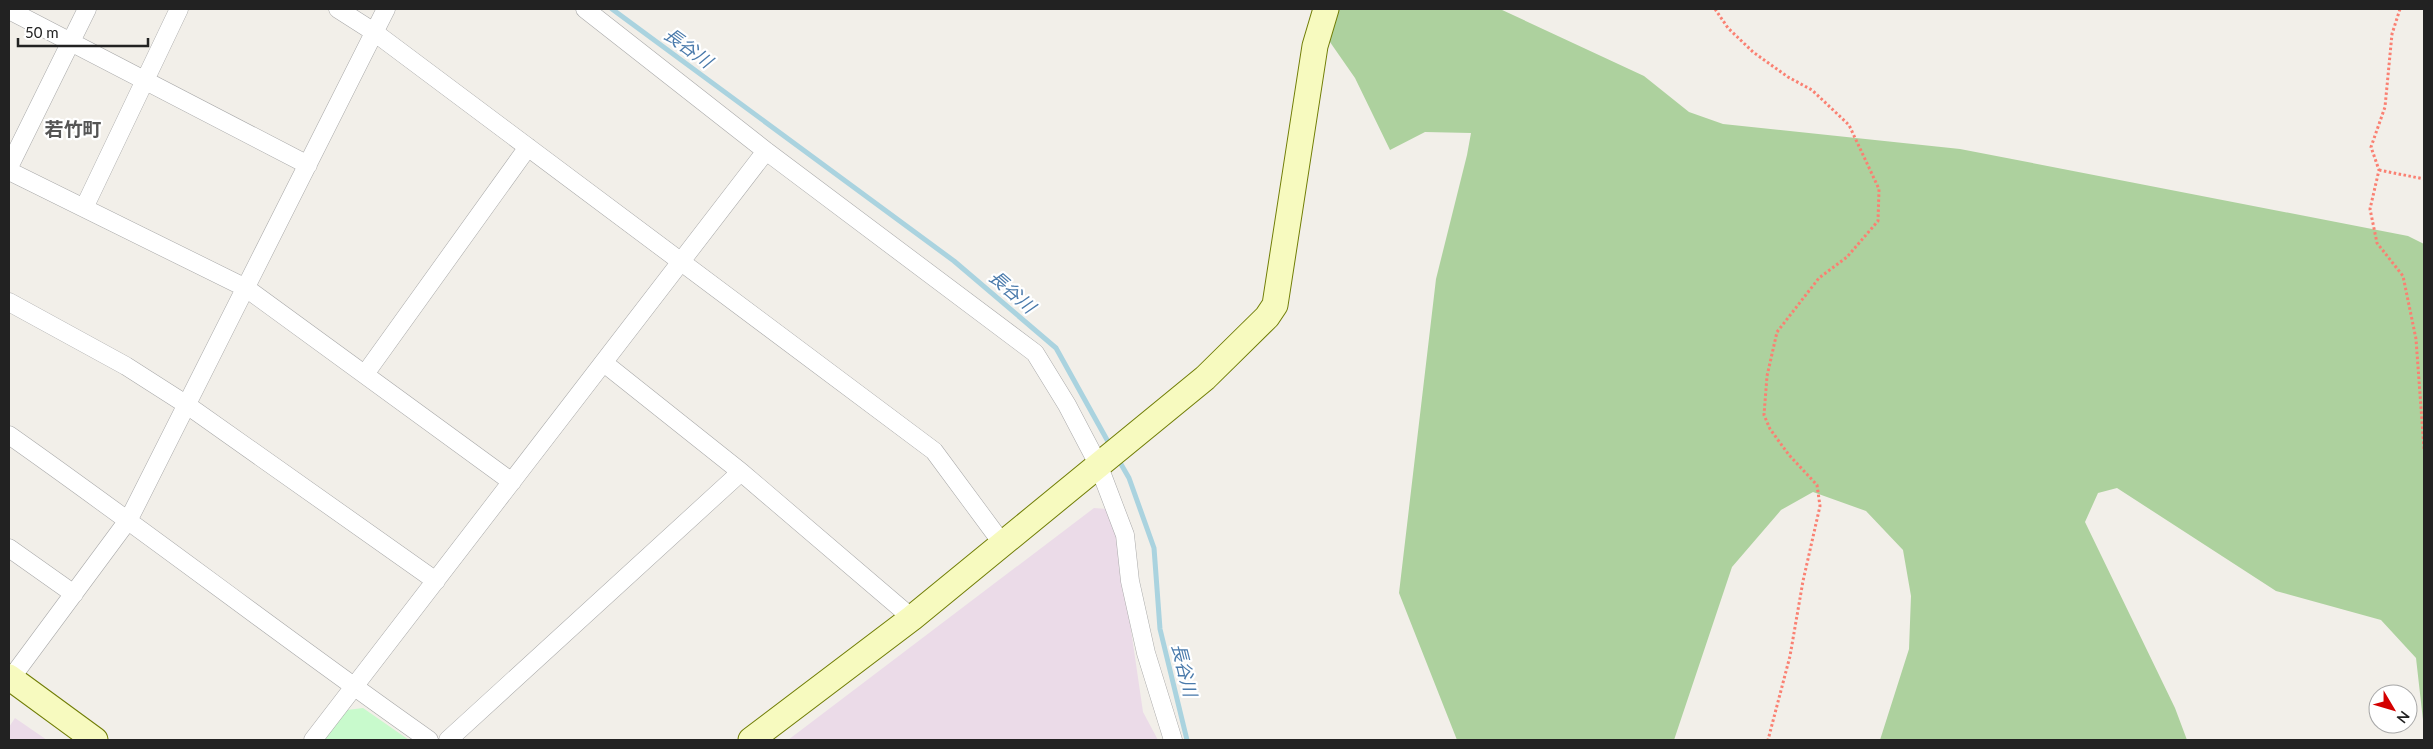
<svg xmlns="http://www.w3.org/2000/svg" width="2433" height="749" font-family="Lato,'Noto Sans JP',sans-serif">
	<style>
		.industrial { fill: #ebdbe8 }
		.forest { fill: #add19e }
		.park { fill: #c8facc }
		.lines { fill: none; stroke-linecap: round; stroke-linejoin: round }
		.stream { stroke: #aad3df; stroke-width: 5 }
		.street-casing { stroke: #a9a9a9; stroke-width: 19 }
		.secondary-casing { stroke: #707d05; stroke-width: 27 }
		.path { stroke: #fa8072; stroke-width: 3; stroke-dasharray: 2.5 2.5; stroke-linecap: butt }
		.street { stroke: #fff; stroke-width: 18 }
		.secondary { stroke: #f7fabf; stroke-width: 25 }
		.labels { text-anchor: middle; stroke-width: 4.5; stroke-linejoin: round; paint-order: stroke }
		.water-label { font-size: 18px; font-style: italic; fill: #4a7aab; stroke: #fff }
		.quarter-label { font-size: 19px; font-weight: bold; fill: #555; stroke: #fff }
	</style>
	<rect width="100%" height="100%" fill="#f2efe9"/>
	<path class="industrial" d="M 1094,508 L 1107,509 L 1117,534 L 1143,712 L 1158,740 L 788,740 Z
		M 15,718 L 47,740 L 9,740 L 9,727 Z"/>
	<path class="forest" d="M 1333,9 L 1500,9 L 1644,76 L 1689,112 L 1723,124 L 1960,149 L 2408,236 L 2424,244 L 2424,729 L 2416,658 L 2381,620 L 2276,591 L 2117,488 L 2098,493 L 2085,522 L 2175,708 L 2187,740 L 1880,740 L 1909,649 L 1911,596 L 1903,550 L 1866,511 L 1813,492 L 1781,510 L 1732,567 L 1674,740 L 1457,740 L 1399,593 L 1436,279 L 1467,155 L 1471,133 L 1425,132 L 1390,150 L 1355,78 L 1323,32 Z"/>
	<path class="park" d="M 363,708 L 409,740 L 324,740 L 347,710 Z"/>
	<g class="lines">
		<path class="stream" d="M 612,9 L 954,261 L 1056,348 L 1111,447
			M 1118,459 L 1129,478 L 1154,548 L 1160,629 L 1187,740"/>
		<defs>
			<path id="street" d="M 338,9 L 374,32 L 934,451 L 1002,543
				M 585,9 L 766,151 L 1035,353 L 1067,405 L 1098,464 L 1125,535 L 1130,581 L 1146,653 L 1173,740
				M 9,10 L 308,165
				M 9,167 L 87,9
				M 9,171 L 246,288 L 512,482
				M 84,208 L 179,9
				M 9,302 L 126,366 L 187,405 L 436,581
				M 604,363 L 741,472 L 912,618
				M 365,374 L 528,147
				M 9,435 C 151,535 288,641 429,740
				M 9,548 L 74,594
				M 9,681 L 129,519 L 386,9
				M 313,740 L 766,151
				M 448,740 L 741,472"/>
			<path id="secondary" d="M 9,677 L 95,740
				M 751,740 L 912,618 L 1205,378 L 1267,317 L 1275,305 L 1315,46 L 1326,9"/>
		</defs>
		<use href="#street" class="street-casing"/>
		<use href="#secondary" class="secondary-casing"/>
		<path class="path" d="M 1715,9 L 1728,28 L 1753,52 L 1788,77 L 1812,90 L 1849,125 L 1879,189 L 1878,221 L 1847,257 L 1819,278 L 1777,332 L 1767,376 L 1764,415 L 1770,429 L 1789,455 L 1817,485 L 1820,506 L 1803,581 L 1790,656 L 1768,740
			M 2400,9 L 2392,34 L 2385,107 L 2371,147 L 2379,170 L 2370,209 L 2377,243 L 2403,276 L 2416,339 L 2424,449
			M 2379,170 L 2424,179"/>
		<use href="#street" class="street"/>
		<use href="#secondary" class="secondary"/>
	</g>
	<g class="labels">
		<g class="water-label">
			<text transform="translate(688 48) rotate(36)" y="6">長谷川</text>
			<text transform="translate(1012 292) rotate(41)" y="6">長谷川</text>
			<text transform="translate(1184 670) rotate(76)" y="6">長谷川</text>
		</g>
		<g class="quarter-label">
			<text x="73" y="136">若竹町</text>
		</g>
	</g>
	<rect width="2433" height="749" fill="none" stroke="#222222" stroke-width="20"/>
	<g transform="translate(2393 709) rotate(128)"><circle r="24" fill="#ffffff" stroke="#a7a7a7"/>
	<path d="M0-4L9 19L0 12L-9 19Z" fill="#d40000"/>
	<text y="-8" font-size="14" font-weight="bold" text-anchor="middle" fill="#222222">N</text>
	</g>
	<path d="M18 38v8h130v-8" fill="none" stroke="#222222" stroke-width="2.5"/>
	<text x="25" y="38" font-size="15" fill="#222222" stroke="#ffffff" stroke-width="4" paint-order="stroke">50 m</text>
</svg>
